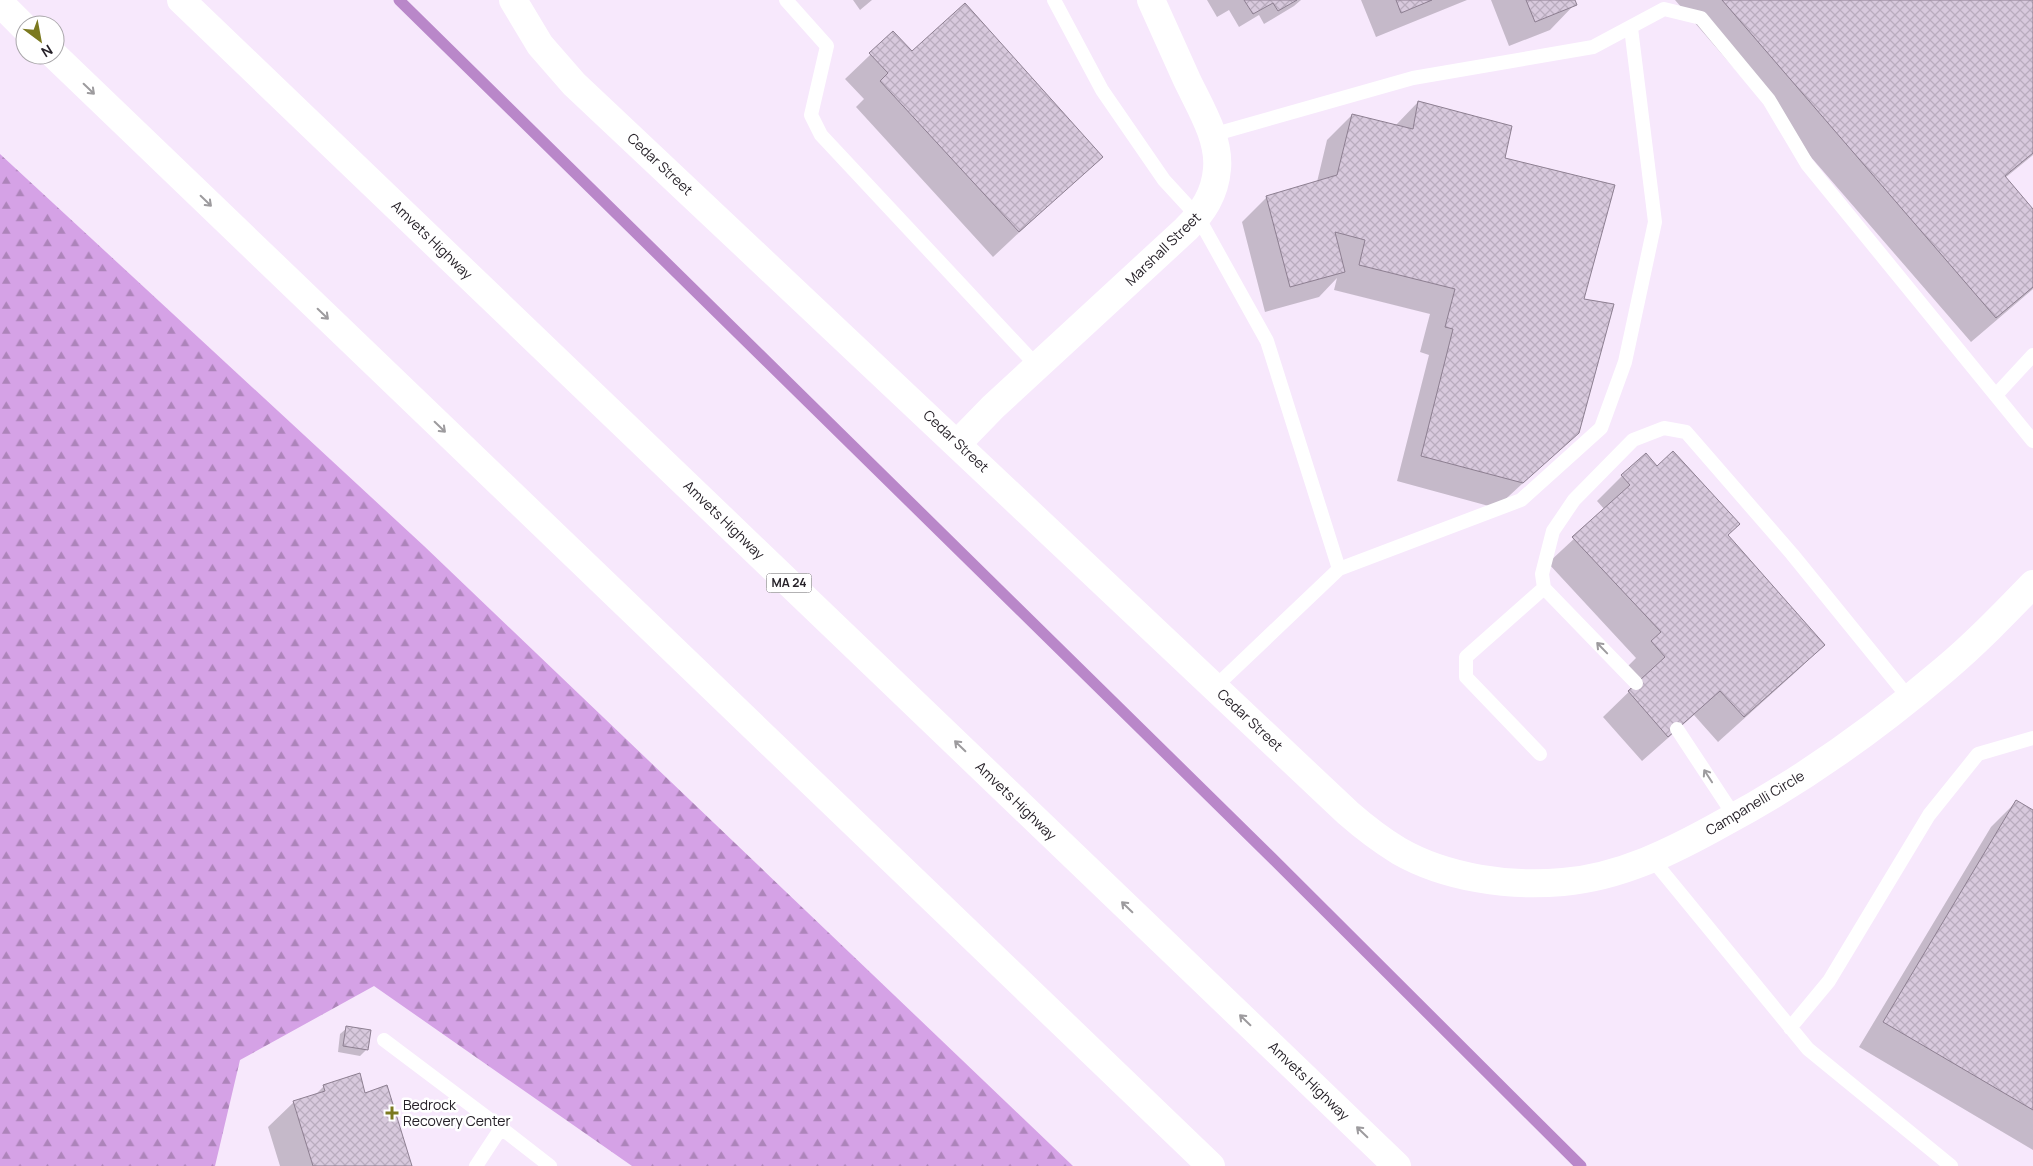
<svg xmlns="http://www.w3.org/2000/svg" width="2033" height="1166" font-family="Manrope,sans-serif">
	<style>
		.forest { fill: url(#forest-firs) }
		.shadow { fill: #0003 }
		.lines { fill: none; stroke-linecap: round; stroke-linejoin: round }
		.stream { stroke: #b987c9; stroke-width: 11 }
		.building { fill: url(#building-cross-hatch); stroke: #8d7f91 }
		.lane { stroke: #fff; stroke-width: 14 }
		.street { stroke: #fff; stroke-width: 28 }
		.highway { stroke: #fff; stroke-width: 28 }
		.oneway { stroke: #9d9b9e }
		.poi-dot { fill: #7b791f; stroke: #fff; stroke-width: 2 }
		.labels { text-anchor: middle; stroke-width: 5; stroke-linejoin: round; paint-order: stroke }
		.shield { fill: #fff; stroke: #676468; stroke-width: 1 }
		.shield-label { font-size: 12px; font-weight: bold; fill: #262128 }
		.street-label { font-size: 14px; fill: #262128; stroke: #fff }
		.poi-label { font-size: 14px; fill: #262128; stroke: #fff; text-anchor: start }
	</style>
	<defs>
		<pattern id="forest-firs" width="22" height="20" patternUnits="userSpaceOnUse" patternTransform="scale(1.25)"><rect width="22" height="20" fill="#d5a2e6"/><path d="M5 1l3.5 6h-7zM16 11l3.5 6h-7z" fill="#ad84ba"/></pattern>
		<pattern id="building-cross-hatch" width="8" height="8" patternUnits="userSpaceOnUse" patternTransform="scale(1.25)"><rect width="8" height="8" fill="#d8c9dd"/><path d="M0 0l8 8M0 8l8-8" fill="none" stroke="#b9acbe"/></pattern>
	</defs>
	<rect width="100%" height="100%" fill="#f7e8fc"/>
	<path class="forest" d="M 0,154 L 424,546 L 1073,1166 L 632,1166 L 374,986 L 240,1060 L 215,1166 L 0,1166 Z"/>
	<path class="shadow" d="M 853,0 L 872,0 L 860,10 Z
		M 1207,0 L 1301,0 L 1294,6 L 1264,24 L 1259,15 L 1239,27 L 1229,10 L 1217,17 Z
		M 1361,0 L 1467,0 L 1376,37 Z
		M 1491,0 L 1573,0 L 1575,4 L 1550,30 L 1509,46 Z
		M 1675,0 L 2033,0 L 2033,155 L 2005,178 L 2033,211 L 2033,289 L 1971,342 Z
		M 893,33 L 912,53 L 1101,156 L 993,257 L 856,107 L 864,99 L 845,79 Z
		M 1418,102 L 1503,159 L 1582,300 L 1578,432 L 1496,508 L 1397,481 L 1429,355 L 1420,352 L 1430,314 L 1334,290 L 1337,278 L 1319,297 L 1265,312 L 1242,222 L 1267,197 L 1317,182 L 1327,140 L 1352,115 L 1395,126 Z
		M 1657,467 L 1727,535 L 1823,645 L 1798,670 L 1718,742 L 1694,715 L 1642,761 L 1603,717 L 1640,681 L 1627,667 L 1636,658 L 1548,563 L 1605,510 L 1597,501 L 1622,476 Z
		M 2016,802 L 2033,812 L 2033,1150 L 1859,1047 L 1991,827 Z
		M 347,1028 L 367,1049 L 360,1056 L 338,1052 L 340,1034 Z
		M 324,1086 L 365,1095 L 411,1166 L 280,1166 L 268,1127 L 294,1102 L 314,1096 Z"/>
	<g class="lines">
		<path class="stream" d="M 399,0 L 1271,857 L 1581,1166"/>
	</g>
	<path class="building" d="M 1244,0 L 1297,0 L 1278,11 L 1273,3 L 1253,14 Z
		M 1396,0 L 1432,0 L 1401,13 Z
		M 1526,0 L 1575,0 L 1577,5 L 1535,22 Z
		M 1722,0 L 2033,0 L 2033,153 L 2005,176 L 2033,209 L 2033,287 L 1996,318 Z
		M 965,3 L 1103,157 L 1019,232 L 880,81 L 888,73 L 869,53 L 893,31 L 912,51 Z
		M 1418,101 L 1512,126 L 1505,158 L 1615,185 L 1584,299 L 1614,304 L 1579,433 L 1523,483 L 1421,456 L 1453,329 L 1445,327 L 1455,289 L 1359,265 L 1365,240 L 1335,232 L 1345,272 L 1290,287 L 1266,196 L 1337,175 L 1352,114 L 1413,129 Z
		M 1673,451 L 1740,524 L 1728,535 L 1825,645 L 1744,717 L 1720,691 L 1668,737 L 1628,691 L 1665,657 L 1651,641 L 1661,632 L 1572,537 L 1630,485 L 1621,475 L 1646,453 L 1657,466 Z
		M 2016,800 L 2033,810 L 2033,1110 L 1883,1022 Z
		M 346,1026 L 371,1030 L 368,1050 L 343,1046 Z
		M 360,1073 L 365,1093 L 387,1085 L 412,1166 L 313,1166 L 293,1101 L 325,1091 L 323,1085 Z"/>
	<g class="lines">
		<path class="lane" d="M 786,0 L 827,46 L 811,115 L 821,135 L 1037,366
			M 1054,0 L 1102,90 L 1164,180 L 1198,217 L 1267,341 L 1339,569
			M 1212,135 L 1413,78 L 1593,47 L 1664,9 L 1701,18 L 1769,100 L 1807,164 L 2033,441
			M 1996,395 L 2033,355
			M 1636,683 L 1544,588 L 1542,574 L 1553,531 L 1574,500 L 1633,440 L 1664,428 L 1686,432 L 1792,554 L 1909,698
			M 1215,687 L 1339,569 L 1521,500 L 1601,428 L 1625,362 L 1655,222 L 1631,28
			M 1677,729 L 1735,817
			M 1540,754 L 1466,677 L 1466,657 L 1544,588
			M 1652,859 L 1808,1049 L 1951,1166
			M 1790,1028 L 1829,981 L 1929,815 L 1978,754 L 2033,738
			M 384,1040 L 501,1128
			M 476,1166 L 501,1128 L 550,1166"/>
		<path class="street" d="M 513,0 L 540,45 L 574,84 L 1348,813 C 1364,827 1381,840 1399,851 C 1446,878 1510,887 1563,882 C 1621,877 1673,851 1723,823 C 1802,781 1876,728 1944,670 C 1975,644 2004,614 2033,584
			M 958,443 L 993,407 L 1186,229 C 1203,212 1215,194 1217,169 C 1220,139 1200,107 1187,80 C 1175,53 1163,27 1151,0"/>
		<path class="highway" d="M 181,0 L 1397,1166
			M 0,3 L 25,28
			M 54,55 L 1211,1166"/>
	</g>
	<defs><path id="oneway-shaft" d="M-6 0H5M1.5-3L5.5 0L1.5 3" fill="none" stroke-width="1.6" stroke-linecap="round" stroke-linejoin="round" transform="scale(1.25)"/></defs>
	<g class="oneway">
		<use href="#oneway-shaft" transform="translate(89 89) rotate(44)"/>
		<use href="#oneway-shaft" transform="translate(206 201) rotate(44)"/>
		<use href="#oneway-shaft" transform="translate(323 314) rotate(44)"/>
		<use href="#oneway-shaft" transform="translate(440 427) rotate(44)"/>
		<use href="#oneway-shaft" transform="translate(1602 648) rotate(-134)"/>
		<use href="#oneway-shaft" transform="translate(960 746) rotate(-136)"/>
		<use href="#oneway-shaft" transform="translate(1708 776) rotate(-123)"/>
		<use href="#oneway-shaft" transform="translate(1127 907) rotate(-136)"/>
		<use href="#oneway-shaft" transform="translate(1245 1020) rotate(-136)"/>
		<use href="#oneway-shaft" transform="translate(1362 1132) rotate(-136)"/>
	</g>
	<path class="poi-dot" d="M389.5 1105.5h5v5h5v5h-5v5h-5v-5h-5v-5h5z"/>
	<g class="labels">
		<rect class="shield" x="766.5" y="573.5" width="45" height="19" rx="4"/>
		<g class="shield-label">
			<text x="789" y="587">MA 24</text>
		</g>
		<g class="street-label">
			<text transform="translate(660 164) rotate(43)" y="5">Cedar Street</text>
			<text transform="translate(432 240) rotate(44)" y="5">Amvets Highway</text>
			<text transform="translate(1163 249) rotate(-44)" y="5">Marshall Street</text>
			<text transform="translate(956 441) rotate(43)" y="5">Cedar Street</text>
			<text transform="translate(724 520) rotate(44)" y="5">Amvets Highway</text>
			<text transform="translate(1250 720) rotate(43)" y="5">Cedar Street</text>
			<text transform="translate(1016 801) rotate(44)" y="5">Amvets Highway</text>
			<text transform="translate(1755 803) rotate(-31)" y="5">Campanelli Circle</text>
			<text transform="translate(1309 1081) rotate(44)" y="5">Amvets Highway</text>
		</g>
		<g class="poi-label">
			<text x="403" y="1110">Bedrock<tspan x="403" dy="16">Recovery Center</tspan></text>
		</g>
	</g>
	<g transform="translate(40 40) rotate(148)"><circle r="24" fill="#ffffff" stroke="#a8a6a9"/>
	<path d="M0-4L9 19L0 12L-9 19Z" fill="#7b791f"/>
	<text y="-8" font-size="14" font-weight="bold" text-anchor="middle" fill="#262128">N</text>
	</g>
</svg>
